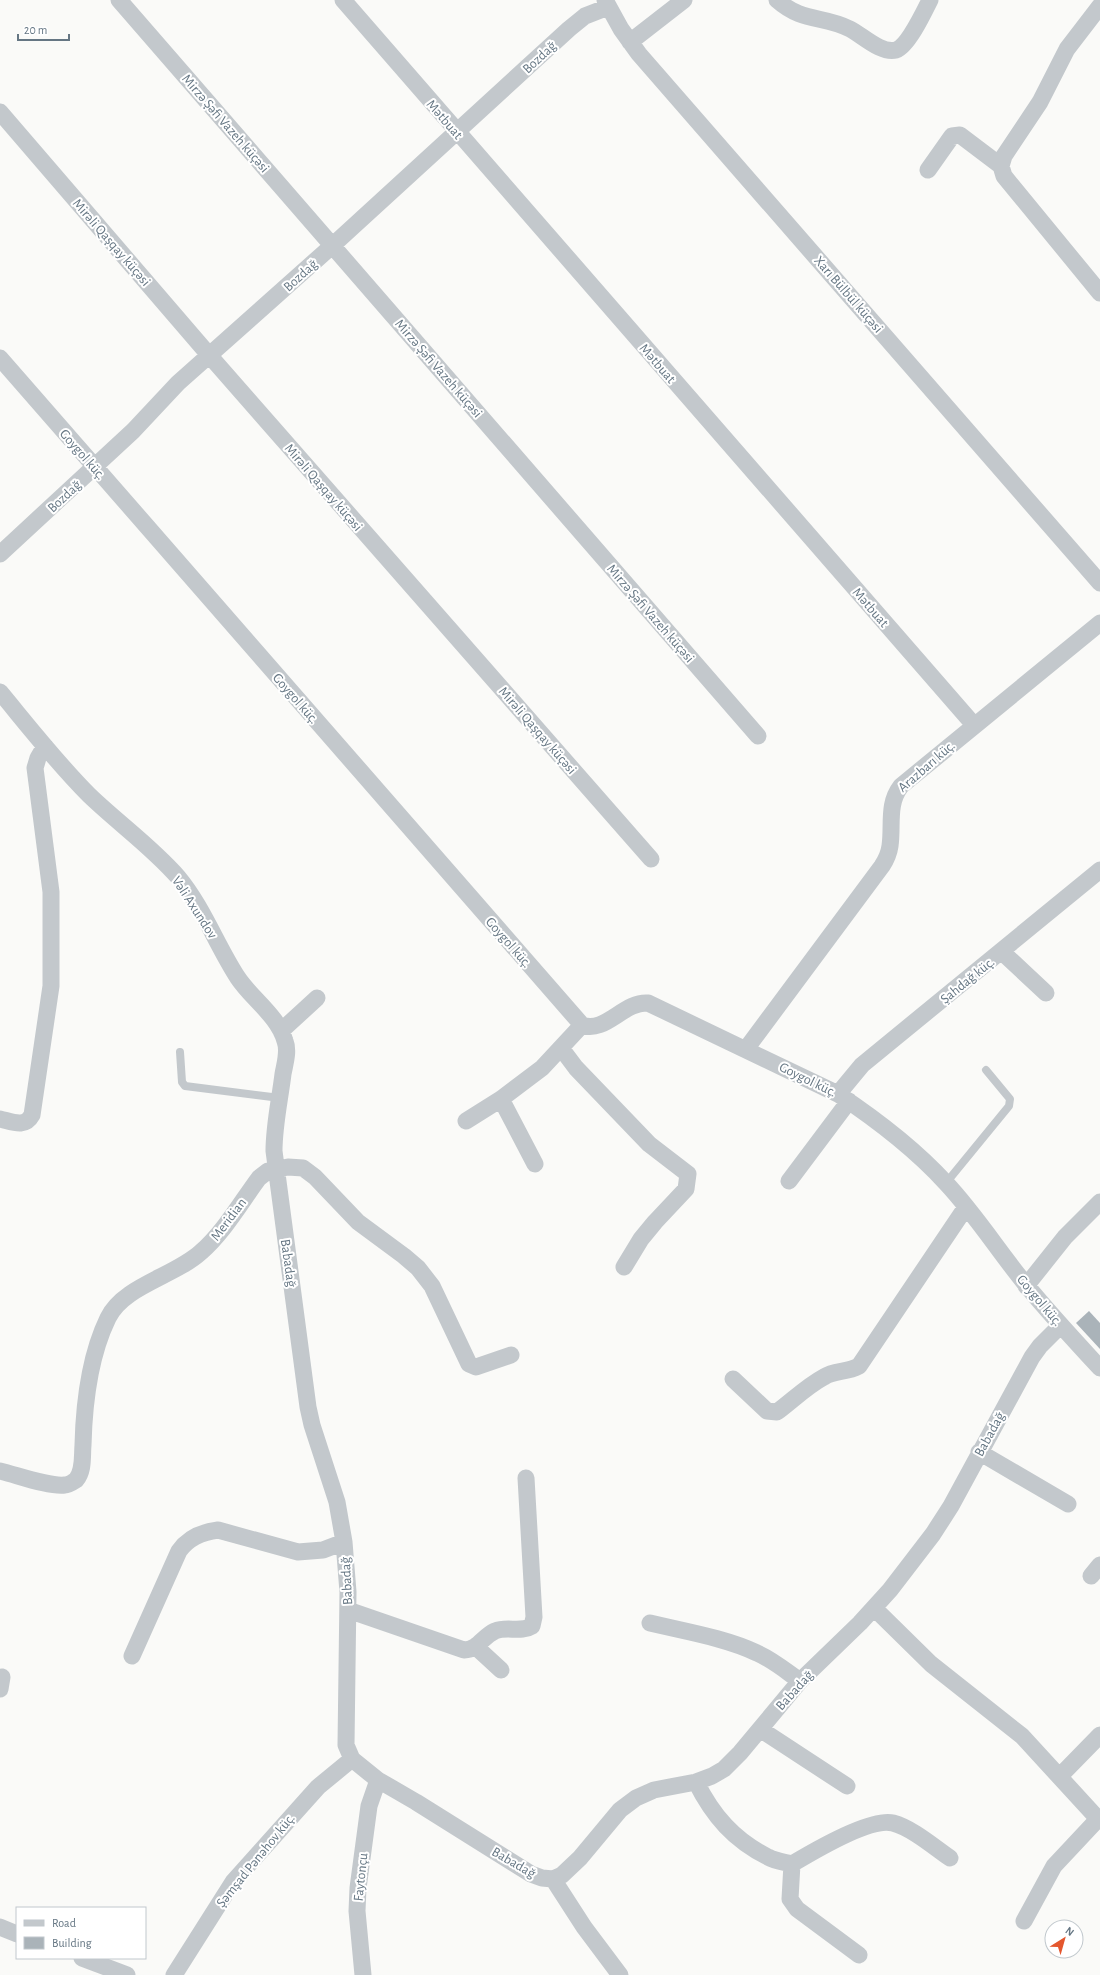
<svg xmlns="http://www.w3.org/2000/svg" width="1100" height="1975" font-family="'Alegreya Sans',sans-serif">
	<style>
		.building { fill: #aab3b9 }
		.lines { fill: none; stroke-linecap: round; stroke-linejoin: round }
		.lane { stroke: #c3c8cc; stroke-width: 8 }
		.street { stroke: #c3c8cc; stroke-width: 17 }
		.labels { text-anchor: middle; stroke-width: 4; stroke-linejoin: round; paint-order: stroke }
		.street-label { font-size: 14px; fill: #657683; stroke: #fff }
	</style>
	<rect width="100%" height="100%" fill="#fafaf8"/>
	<path class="building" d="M 1089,1311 L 1100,1323 L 1100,1349 L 1076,1323 Z"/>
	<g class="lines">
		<path class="lane" d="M 180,1052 L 182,1082 L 185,1086 L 280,1098
			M 946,1183 L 1009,1106 L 1010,1099 L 986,1070"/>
		<path class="street" d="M 119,0 L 758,736
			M 343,0 L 974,725
			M 605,0 L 621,29 L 639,54 L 1100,583
			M 777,0 C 803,23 822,15 850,29 C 862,35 881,54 896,50 C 908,46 924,12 930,0
			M 1100,6 L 1067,49 L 1040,102 L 1004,156 L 1001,166 L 1004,176 L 1100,293
			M 630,42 L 684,0
			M 0,112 L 209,355 L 651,859
			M 928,170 L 952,136 L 960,135 L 1001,166
			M 0,358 L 582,1025 C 605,1034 624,1001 648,1003 L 838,1094 C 877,1120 914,1148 946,1183 C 976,1215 999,1252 1027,1286 C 1050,1314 1075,1341 1100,1368
			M 0,554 L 133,431 L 178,383 L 333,245 L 569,29 L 585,16 L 608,7
			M 0,692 C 29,727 57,763 89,795 C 118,823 152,847 178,877 C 203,907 217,946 238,978 C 252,999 278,1016 285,1041 C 289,1051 285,1063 283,1074 C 280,1099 274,1125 274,1151 L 308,1407 L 312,1425 L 337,1502 L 344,1542 L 348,1592 L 346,1745 L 352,1759 L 378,1780 L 416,1802 L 531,1874 L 542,1878 L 553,1879 L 562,1875 L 580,1858 L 620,1810 L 636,1798 L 654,1790 L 696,1782 L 712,1776 L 724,1769 L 740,1753 L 800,1681 L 860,1623 L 890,1590 L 933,1534 L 951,1506 L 1032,1357 L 1040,1346 L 1061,1325
			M 1001,951 L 1046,993
			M 281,1031 L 317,998
			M 561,1048 L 576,1068 L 649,1144 L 688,1174 L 686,1189 L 655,1222 L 641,1239 L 624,1267
			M 746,1049 L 882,866 C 886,860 889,853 890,846 C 893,825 887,804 901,786 L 1100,623
			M 838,1094 L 862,1065 L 1100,870
			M 501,1099 L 535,1164
			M 0,1119 C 13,1122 25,1128 32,1115 L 51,986 L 51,892 L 35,768 L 38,758 L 45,746
			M 466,1121 L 501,1099 L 542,1068 L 582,1025
			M 789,1181 L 849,1101
			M 1026,1286 L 1065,1237 L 1100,1202
			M 733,1379 L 767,1411 L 777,1412 C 792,1401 807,1386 824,1377 C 835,1370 846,1373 859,1366 L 966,1207
			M 979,1452 L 1068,1504
			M 0,1471 C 17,1475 49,1487 65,1485 C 68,1485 73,1482 76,1480 C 84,1471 82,1456 83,1445 C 84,1404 90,1355 108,1318 C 123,1286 175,1276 201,1252 C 224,1232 241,1202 259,1178 L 268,1171 L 288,1167 L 303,1168 L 315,1177 L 358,1222 L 404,1256 L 418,1268 L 432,1286 L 469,1364 L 476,1367 L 511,1355
			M 1091,1576 L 1100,1565
			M 874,1608 L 931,1664 L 1022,1736 L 1100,1821
			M 348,1610 L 464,1650 C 479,1649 482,1637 495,1631 C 507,1626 521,1633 532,1626 L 534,1617 L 526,1478
			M 650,1623 C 683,1631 726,1638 757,1653 C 773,1660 786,1671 800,1681
			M 476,1647 L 501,1670
			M 132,1656 L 179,1551 C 188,1538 202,1532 218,1530 L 298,1552 L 323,1550 L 344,1542
			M 0,1689 L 2,1677
			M 760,1729 L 847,1786
			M 1060,1776 L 1100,1735
			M 696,1782 C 713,1816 734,1840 768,1857 C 775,1861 784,1862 792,1864 C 812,1852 871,1817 893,1823 C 912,1828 934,1847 950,1858
			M 792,1864 L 790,1899 L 797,1909 L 859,1955
			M 553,1879 L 584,1927 L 620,1975
			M 1024,1921 L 1054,1866 L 1098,1819
			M 0,1927 L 17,1934
			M 82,1958 L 127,1975
			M 174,1975 L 233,1882 L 318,1787 L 352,1759
			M 363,1975 L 357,1911 L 358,1888 L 369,1806 L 378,1780"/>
	</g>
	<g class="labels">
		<g class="street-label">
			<text transform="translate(539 57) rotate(-43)" y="5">Bozdağ</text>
			<text transform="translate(445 119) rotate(49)" y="5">Mətbuat</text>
			<text transform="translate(226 123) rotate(49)" y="5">Mirzə Şəfi Vazeh küçəsi</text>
			<text transform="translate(112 242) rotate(49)" y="5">Mirəli Qaşqay küçəsi</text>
			<text transform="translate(300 275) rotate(-42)" y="5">Bozdağ</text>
			<text transform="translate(849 294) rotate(49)" y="5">Xarı Bülbül küçəsi</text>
			<text transform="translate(658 363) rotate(49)" y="5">Mətbuat</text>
			<text transform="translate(439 368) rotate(49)" y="5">Mirzə Şəfi Vazeh küçəsi</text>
			<text transform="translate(83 454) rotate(49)" y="5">Goygol küç.</text>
			<text transform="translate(324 487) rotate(49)" y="5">Mirəli Qaşqay küçəsi</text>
			<text transform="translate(64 496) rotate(-43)" y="5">Bozdağ</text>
			<text transform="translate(871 607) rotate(49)" y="5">Mətbuat</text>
			<text transform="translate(651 613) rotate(49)" y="5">Mirzə Şəfi Vazeh küçəsi</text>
			<text transform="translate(296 698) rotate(49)" y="5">Goygol küç.</text>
			<text transform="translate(538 730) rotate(49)" y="5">Mirəli Qaşqay küçəsi</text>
			<text transform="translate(926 766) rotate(-41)" y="5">Arazbarı küç.</text>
			<text transform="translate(195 907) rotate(57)" y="5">Vəli Axundov</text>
			<text transform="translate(509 942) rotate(49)" y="5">Goygol küç.</text>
			<text transform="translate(967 980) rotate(-39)" y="5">Şahdağ küç.</text>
			<text transform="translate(808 1079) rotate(26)" y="5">Goygol küç.</text>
			<text transform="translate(228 1219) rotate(-53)" y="5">Meridian</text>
			<text transform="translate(289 1263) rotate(82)" y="5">Babadağ</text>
			<text transform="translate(1040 1300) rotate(50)" y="5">Goygol küç.</text>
			<text transform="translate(989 1434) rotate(-61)" y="5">Babadağ</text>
			<text transform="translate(346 1581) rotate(-93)" y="5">Babadağ</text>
			<text transform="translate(794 1690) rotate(-48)" y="5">Babadağ</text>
			<text transform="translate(255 1860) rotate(-51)" y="5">Şəmşad Pənəhov küç.</text>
			<text transform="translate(514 1862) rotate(30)" y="5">Babadağ</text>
			<text transform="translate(360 1877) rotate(-84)" y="5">Faytonçu</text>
		</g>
	</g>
	<rect x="16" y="1907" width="130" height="52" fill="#ffffff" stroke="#c1c8cd"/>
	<rect x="24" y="1920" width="20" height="6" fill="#c3c8cc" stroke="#c1c8cd"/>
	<text x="52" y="1927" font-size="12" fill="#657683">Road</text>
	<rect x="24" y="1937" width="20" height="12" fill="#aab3b9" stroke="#c1c8cd"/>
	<text x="52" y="1947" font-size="12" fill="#657683">Building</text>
	<g transform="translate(1064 1939) rotate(37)"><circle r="19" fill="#ffffff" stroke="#c1c8cd"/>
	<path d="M0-3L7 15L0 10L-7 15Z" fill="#e4572e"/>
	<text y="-6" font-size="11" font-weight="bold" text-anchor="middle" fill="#657683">N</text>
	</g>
	<path d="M18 34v6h51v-6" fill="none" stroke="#657683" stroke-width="2"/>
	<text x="24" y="34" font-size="12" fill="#657683" stroke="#ffffff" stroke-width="3" paint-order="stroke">20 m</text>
</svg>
